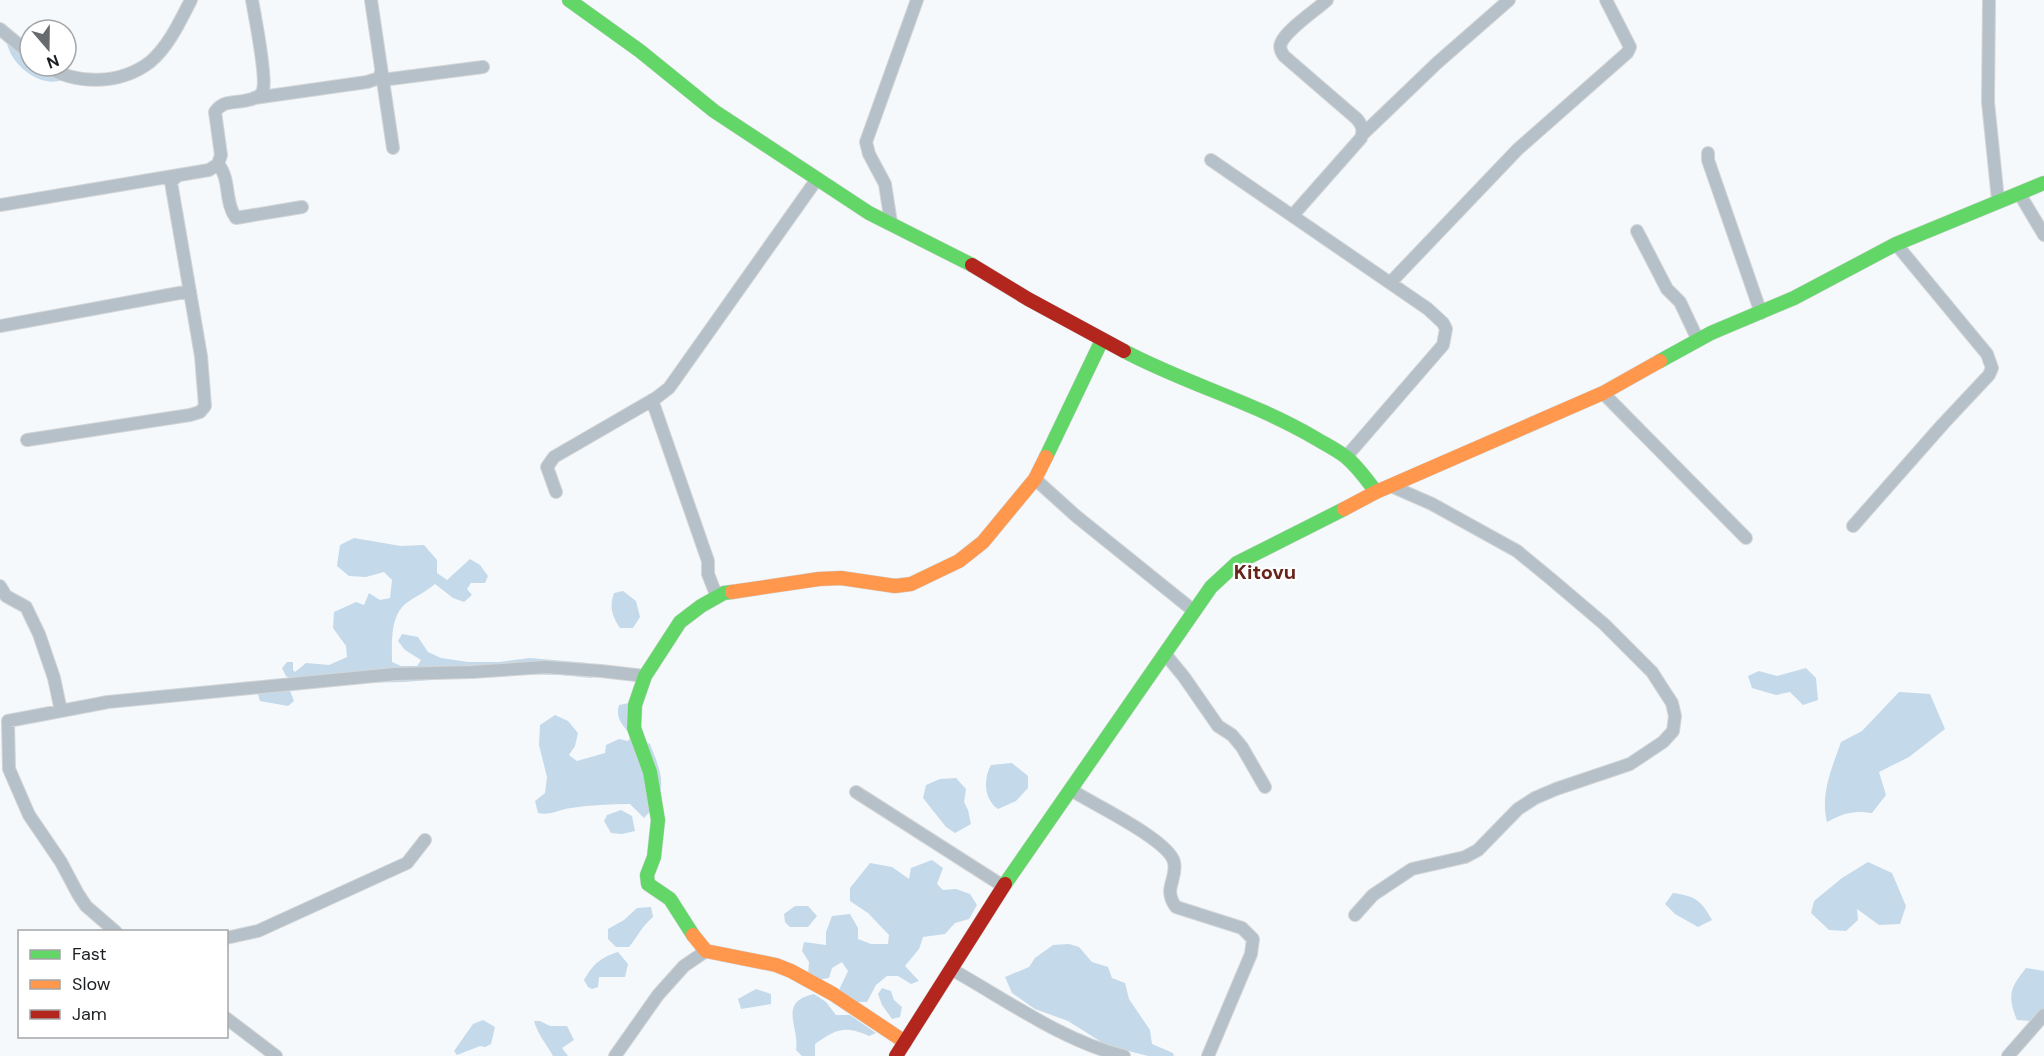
<svg xmlns="http://www.w3.org/2000/svg" width="2044" height="1056" font-family="'DM Sans',sans-serif">
	<style>
		.forest { fill: #c4d9e9 }
		.lines { fill: none; stroke-linecap: round; stroke-linejoin: round }
		.street-casing { stroke: #d3d6d8; stroke-width: 14 }
		.fast-casing { stroke: #d3d6d8; stroke-width: 15 }
		.slow-casing { stroke: #d3d6d8; stroke-width: 15 }
		.jam-casing { stroke: #d3d6d8; stroke-width: 15 }
		.street { stroke: #b6c0c8; stroke-width: 12 }
		.fast { stroke: #63d668; stroke-width: 14 }
		.slow { stroke: #ff974d; stroke-width: 14 }
		.jam { stroke: #b3261e; stroke-width: 14 }
		.labels { text-anchor: middle; stroke-width: 4.5; stroke-linejoin: round; paint-order: stroke }
		.quarter-label { font-size: 20px; font-weight: bold; fill: #68241b; stroke: #fff }
	</style>
	<rect width="100%" height="100%" fill="#f5f9fc"/>
	<path class="forest" d="M 12,42 L 30,57 L 30,66 L 44,66 L 62,80 C 40,88 11,65 7,43 Z
		M 354,538 L 401,546 L 424,545 L 437,560 L 437,573 L 447,580 L 470,559 L 480,565 L 488,576 L 485,583 L 471,583 L 467,589 L 472,595 L 464,602 L 453,598 L 435,584 C 426,592 410,599 403,606 C 390,620 392,644 392,662 L 401,666 L 417,666 L 421,660 L 405,650 L 398,641 L 402,634 L 418,637 L 428,652 L 441,658 L 468,662 L 499,662 L 530,658 L 588,663 L 598,675 L 591,678 L 560,675 L 507,674 L 404,682 L 300,684 L 286,676 L 282,668 L 287,662 L 293,662 L 293,670 L 295,672 L 306,663 L 329,665 L 347,657 L 346,646 L 333,628 L 334,612 L 356,602 L 364,605 L 369,593 L 380,600 L 390,598 L 392,580 L 384,572 L 366,577 L 349,576 L 337,566 L 340,545 Z
		M 623,591 L 636,601 L 640,617 L 633,628 L 620,628 C 612,616 609,607 614,593 Z
		M 1806,668 L 1816,678 L 1818,700 L 1803,705 L 1790,692 L 1776,695 L 1752,688 L 1748,676 L 1759,671 L 1777,676 Z
		M 289,688 L 294,701 L 288,706 L 260,701 L 257,691 Z
		M 1899,692 L 1930,694 L 1945,729 L 1909,757 L 1879,772 L 1886,795 L 1872,813 C 1854,810 1843,813 1827,822 C 1820,794 1832,768 1841,742 L 1862,731 Z
		M 629,703 L 642,740 L 650,744 C 662,775 670,791 644,818 L 630,804 C 611,804 591,805 571,808 C 560,809 550,816 538,813 L 535,801 L 545,793 L 547,777 L 539,745 L 540,725 L 555,715 L 568,721 L 578,733 L 575,746 L 569,755 L 577,761 L 605,753 L 606,745 L 619,739 L 628,741 L 632,735 C 623,727 615,718 619,705 Z
		M 1012,763 L 1028,776 L 1028,788 L 1016,801 L 998,809 C 984,800 983,779 991,765 Z
		M 956,778 L 966,789 L 964,802 L 968,810 L 971,824 L 955,833 L 946,827 L 923,798 L 926,785 L 940,779 Z
		M 621,810 L 632,816 L 635,831 L 622,834 L 611,833 L 604,821 L 607,815 Z
		M 932,860 L 943,868 L 937,884 L 943,890 L 956,889 L 970,894 L 977,905 L 969,919 L 955,923 L 945,934 L 923,937 L 919,949 L 905,966 L 919,981 L 911,984 L 898,976 L 887,976 L 876,985 L 867,1002 L 855,1002 L 838,992 L 848,971 L 842,962 L 832,968 L 829,978 L 817,980 L 808,975 L 809,962 L 802,951 L 804,942 L 826,945 L 826,932 L 832,916 L 850,914 L 858,928 L 858,939 L 871,944 L 888,944 L 889,935 L 868,913 L 850,901 L 850,888 L 870,863 L 892,867 L 909,879 L 911,868 Z
		M 1868,862 L 1892,873 L 1906,906 L 1900,924 L 1879,925 L 1857,909 L 1858,920 L 1846,931 L 1829,930 L 1811,913 L 1814,901 L 1842,878 Z
		M 1673,893 C 1695,896 1701,900 1712,920 L 1698,927 L 1675,914 L 1665,904 Z
		M 795,906 L 808,906 L 817,916 L 808,927 L 790,927 L 785,922 L 784,914 Z
		M 651,907 L 653,917 C 642,926 638,936 629,947 L 616,947 L 608,939 L 608,929 L 624,920 L 637,908 Z
		M 1069,944 L 1079,947 L 1092,962 L 1108,967 L 1112,978 L 1125,983 L 1129,999 L 1150,1030 L 1152,1044 L 1173,1053 L 1174,1056 L 1148,1056 L 1106,1045 L 1068,1021 L 1035,1009 L 1012,993 L 1005,977 L 1029,967 L 1035,958 L 1053,945 Z
		M 618,952 L 628,964 L 625,977 L 599,977 L 598,987 L 592,989 L 588,987 L 584,980 C 594,963 600,958 618,952 Z
		M 2026,968 L 2044,971 L 2044,1022 L 2017,1020 C 2007,995 2010,988 2026,968 Z
		M 882,988 L 891,991 L 894,1000 L 902,1007 L 900,1017 L 892,1019 L 882,1005 L 878,994 Z
		M 756,989 L 771,994 L 771,1004 L 741,1009 L 738,999 Z
		M 814,994 L 826,1002 L 836,1015 L 850,1015 L 876,1033 L 869,1036 C 845,1025 836,1029 815,1044 L 815,1056 L 802,1056 L 796,1050 C 800,1027 777,1002 814,994 Z
		M 483,1020 L 495,1027 L 491,1044 L 485,1047 L 480,1046 L 457,1055 L 454,1051 L 473,1024 Z
		M 534,1021 L 540,1021 L 550,1026 L 567,1026 L 574,1040 L 562,1048 L 568,1056 L 553,1056 C 547,1045 537,1033 534,1021 Z"/>
	<g class="lines">
		<defs>
			<path id="street" d="M 371,0 L 393,148
				M 1989,0 L 1988,102 L 1998,200
				M 0,29 L 30,54
				M 45,66 C 77,85 120,85 150,62 C 169,46 180,21 191,0
				M 382,80 L 483,67
				M 254,98 L 367,82 L 379,78 L 381,72
				M 1363,134 L 1437,63 L 1509,0
				M 1708,153 L 1708,160 L 1761,313
				M 1211,160 L 1428,309 L 1443,323 L 1446,329 L 1443,345 L 1346,457
				M 218,164 C 231,179 224,202 236,218 L 302,207
				M 2019,193 L 2044,235
				M 0,205 L 209,170 L 218,164 L 221,155 L 215,112 C 224,99 234,104 248,100 C 254,99 262,96 263,90 C 267,77 255,17 252,0
				M 1293,215 L 1361,138 C 1364,130 1362,125 1357,119 L 1284,56 C 1281,52 1279,48 1281,43 C 1287,29 1315,11 1327,0
				M 891,223 L 885,184 L 869,154 L 866,142 L 917,0
				M 1637,231 L 1667,289 L 1680,302 L 1698,340
				M 1390,283 L 1518,149 L 1627,53 L 1630,47 L 1606,0
				M 0,326 L 190,291
				M 1603,393 L 1746,538
				M 652,400 L 708,561 L 708,574 L 717,597
				M 27,440 L 190,415 L 200,412 L 205,406 L 201,356 L 171,182 L 177,176
				M 1035,479 L 1076,516 L 1194,611
				M 556,492 L 547,467 L 554,457 L 656,398 L 669,388 L 817,179
				M 1853,526 L 1943,424 L 1989,375 L 1992,368 L 1987,354 L 1896,244
				M 0,586 L 6,596 L 26,607 L 39,634 L 54,678 L 61,711
				M 1166,655 L 1184,677 L 1218,726 L 1232,735 L 1242,747 L 1265,787
				M 1071,790 C 1093,804 1169,840 1174,862 C 1178,880 1162,888 1176,907 L 1242,928 L 1253,939 L 1251,954 L 1208,1056
				M 856,792 L 1003,886
				M 1355,915 L 1373,895 L 1412,869 L 1465,857 L 1478,850 L 1518,809 L 1535,798 L 1556,789 L 1630,764 L 1663,742 L 1673,731 L 1675,716 L 1672,703 L 1652,672 L 1604,624 L 1551,579 L 1517,551 L 1432,504 L 1391,486
				M 116,932 L 86,906 L 78,894 L 61,862 L 29,815 L 9,769 L 8,721 L 108,702 L 395,674 L 472,672 L 546,667 L 601,671 L 645,676
				M 226,938 L 258,931 L 407,863 L 425,840
				M 951,969 C 1005,999 1064,1042 1124,1056
				M 226,1018 L 276,1056
				M 615,1056 L 658,995 L 684,966 L 706,951
				M 2008,1056 L 2044,1015"/>
			<path id="fast" d="M 569,0 L 640,51 L 714,111 L 869,213 L 972,265
				M 1124,351 C 1186,384 1254,402 1315,438 C 1325,444 1337,450 1346,457 C 1358,467 1367,480 1376,492
				M 1660,361 L 1711,333 L 1794,298 L 1896,244 L 2044,183
				M 1046,457 L 1102,340
				M 1005,884 L 1211,587 L 1237,563 L 1344,509
				M 693,935 L 670,899 L 648,884 L 647,875 L 654,857 L 658,820 L 650,772 L 634,728 L 635,705 L 645,676 L 680,622 L 701,606 L 724,593 L 732,592"/>
			<path id="slow" d="M 1344,509 L 1376,492 L 1603,393 L 1660,361
				M 732,592 L 819,579 L 841,578 L 895,586 L 911,584 L 959,561 L 983,542 L 1035,479 L 1046,457
				M 693,935 L 706,951 L 776,965 L 791,971 L 833,994 L 905,1042"/>
			<path id="jam" d="M 972,265 L 1028,299 L 1124,351
				M 896,1056 L 1005,884"/>
		</defs>
		<use href="#street" class="street-casing"/>
		<use href="#fast" class="fast-casing"/>
		<use href="#slow" class="slow-casing"/>
		<use href="#jam" class="jam-casing"/>
		<use href="#street" class="street"/>
		<use href="#fast" class="fast"/>
		<use href="#slow" class="slow"/>
		<use href="#jam" class="jam"/>
	</g>
	<g class="labels">
		<g class="quarter-label">
			<text x="1265" y="579">Kitovu</text>
		</g>
	</g>
	<rect x="18" y="930" width="210" height="108" fill="#ffffff" stroke="#a4a5a7" stroke-width="1.5"/>
	<rect x="30" y="950" width="30" height="9" fill="#63d668" stroke="#a4a5a7" stroke-width="1.5"/>
	<text x="72" y="960" font-size="18" fill="#1c1f22">Fast</text>
	<rect x="30" y="980" width="30" height="9" fill="#ff974d" stroke="#a4a5a7" stroke-width="1.5"/>
	<text x="72" y="990" font-size="18" fill="#1c1f22">Slow</text>
	<rect x="30" y="1010" width="30" height="9" fill="#b3261e" stroke="#a4a5a7" stroke-width="1.5"/>
	<text x="72" y="1020" font-size="18" fill="#1c1f22">Jam</text>
	<g transform="translate(48 48) rotate(160)"><circle r="28" fill="#ffffff" stroke="#a4a5a7" stroke-width="1.5"/>
	<path d="M0-4.5L10 22L0 15L-10 22Z" fill="#686b6e"/>
	<text y="-9" font-size="16" font-weight="bold" text-anchor="middle" fill="#1c1f22">N</text>
	</g>
</svg>
